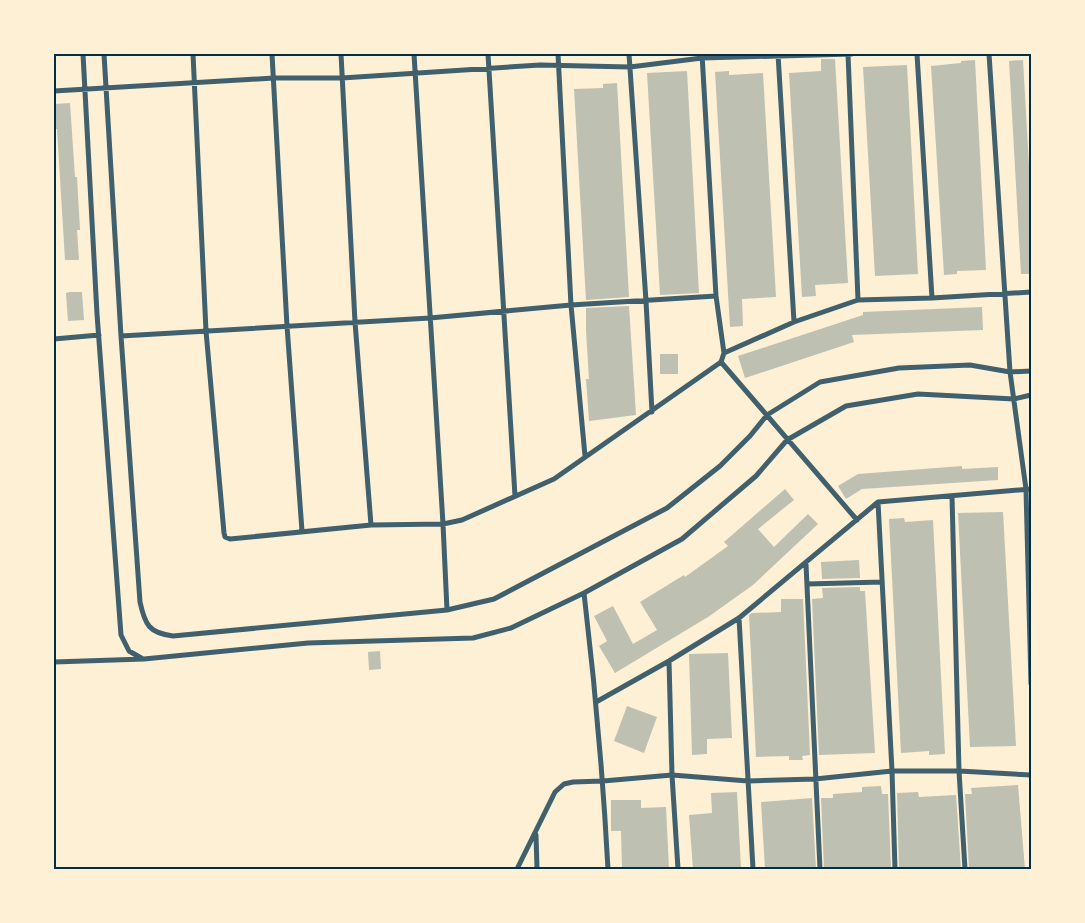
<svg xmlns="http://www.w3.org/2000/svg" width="1085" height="923" font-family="Arial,sans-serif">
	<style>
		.building { fill: #bec0b2 }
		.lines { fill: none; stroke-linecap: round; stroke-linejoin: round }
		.minor { stroke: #3f606c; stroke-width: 5 }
		.neatline { fill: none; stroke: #003049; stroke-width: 2 }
	</style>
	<rect width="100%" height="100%" fill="#fdf0d5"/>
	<path class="building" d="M 821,59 L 835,59 L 848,283 L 815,285 L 816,296 L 802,297 L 789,73 L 821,71 Z
		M 975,60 L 986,270 L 957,271 L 957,274 L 944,275 L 931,66 L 961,63 L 961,61 Z
		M 1023,60 L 1031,201 L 1031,274 L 1021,274 L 1009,61 Z
		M 907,65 L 918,274 L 875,276 L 863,67 Z
		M 687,71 L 699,293 L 660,295 L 647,73 Z
		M 729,71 L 729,75 L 763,73 L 776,297 L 742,299 L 743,326 L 730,327 L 715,72 Z
		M 617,83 L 629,297 L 586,300 L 574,89 L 603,88 L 603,84 Z
		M 70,103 L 75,177 L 77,177 L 80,230 L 77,230 L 79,260 L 65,260 L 57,129 L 54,129 L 54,104 Z
		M 70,292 L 82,292 L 84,320 L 68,321 L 66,293 Z
		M 629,306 L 636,415 L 589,421 L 586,379 L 589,379 L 586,330 L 586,308 Z
		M 982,307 L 983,330 L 852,335 L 854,342 L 745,378 L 738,356 L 863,315 L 863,312 Z
		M 660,354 L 678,354 L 678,374 L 660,374 Z
		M 962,466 L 962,469 L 998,467 L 998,480 L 862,489 L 846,499 L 838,486 L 858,474 Z
		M 785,489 L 794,500 L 758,529 L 774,547 L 808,514 L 818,524 L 753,585 L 708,617 L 615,673 L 599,646 L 607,641 L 594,616 L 613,606 L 633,644 L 657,630 L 640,602 L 684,575 L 685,577 L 728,546 L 724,542 Z
		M 1003,512 L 1016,746 L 970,747 L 958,513 Z
		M 904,518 L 905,522 L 933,520 L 945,754 L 929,755 L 929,751 L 901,753 L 889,519 Z
		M 859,560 L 860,578 L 822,579 L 821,562 Z
		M 860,587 L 860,591 L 865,591 L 875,753 L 819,755 L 812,599 L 823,598 L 822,588 Z
		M 781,599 L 803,599 L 810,755 L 802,756 L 803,760 L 789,760 L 789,756 L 756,757 L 749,615 L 752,613 L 781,612 Z
		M 380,651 L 381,669 L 369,670 L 368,652 Z
		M 728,653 L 732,738 L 707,739 L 707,754 L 692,755 L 689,654 Z
		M 627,706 L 657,717 L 644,753 L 614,741 Z
		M 1018,785 L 1025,869 L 969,869 L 965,794 L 972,794 L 971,788 Z
		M 881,786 L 882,794 L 888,794 L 891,869 L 824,869 L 821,798 L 833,798 L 833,794 L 862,792 L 862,787 Z
		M 737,792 L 741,869 L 693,869 L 689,815 L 712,813 L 711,793 Z
		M 918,792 L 919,797 L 956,795 L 961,869 L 899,869 L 897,793 Z
		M 812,798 L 816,869 L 765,869 L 761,802 Z
		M 611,800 L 641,800 L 641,808 L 666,807 L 669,869 L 622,869 L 621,831 L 611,831 Z"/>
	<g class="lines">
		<path class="minor" d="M 83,54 L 97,314 L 121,635 L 129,651 L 143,659
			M 104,54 L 121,336 L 140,602 C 145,625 149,633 173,636 L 447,610 L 494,599 L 667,508 L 720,466 L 750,436 L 767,415 L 820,382 L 899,368 L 970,365 L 1010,372 L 1031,371
			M 193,54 L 206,331 L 224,533 L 225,537 L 230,539 L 371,525 L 443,524 L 462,520 L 554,479 L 721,362 L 724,353 L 794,322 L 858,300 L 932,298 L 1031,292
			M 272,54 L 287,326 L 302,531
			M 341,54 L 355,322 L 371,525
			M 414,54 L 443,524 L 447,610
			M 488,54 L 515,496
			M 558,54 L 571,305 L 585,456
			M 629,54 L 646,301 L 652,412
			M 702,54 L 716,296 L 724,353
			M 778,54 L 794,322
			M 848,54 L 858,300
			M 917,54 L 932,298
			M 989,54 L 1010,372 L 1026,489 L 1031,684
			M 54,91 L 274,78 L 342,78 L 540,65 L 630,67 L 702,58 L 852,54
			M 121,336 L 430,318 L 571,305 L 716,296
			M 54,339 L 99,335
			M 721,362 L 857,520
			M 952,496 L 959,771 L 965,869
			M 878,502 L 892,771 L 895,869
			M 806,564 L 820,869
			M 807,584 L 882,582
			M 584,593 C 595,685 603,777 608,869
			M 739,618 L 753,869
			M 669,661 L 672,775 L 678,869
			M 54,662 L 144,659 L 308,643 L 473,638 L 511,628 L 584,593 L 682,539 L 756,476 L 787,440 L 846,406 L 918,394 L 1014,399 L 1031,395
			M 596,702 L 669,661 L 739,618 L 878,502 L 1031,489
			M 536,835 L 537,869
			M 517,869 L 555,792 L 564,784 L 573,782 L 603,781 L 672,775 L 748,781 L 815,779 L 892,771 L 959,771 L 1031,775"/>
	</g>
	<rect width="1085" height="923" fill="none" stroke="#fdf0d5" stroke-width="110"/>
	<rect x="55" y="55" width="975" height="813" class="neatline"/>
</svg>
